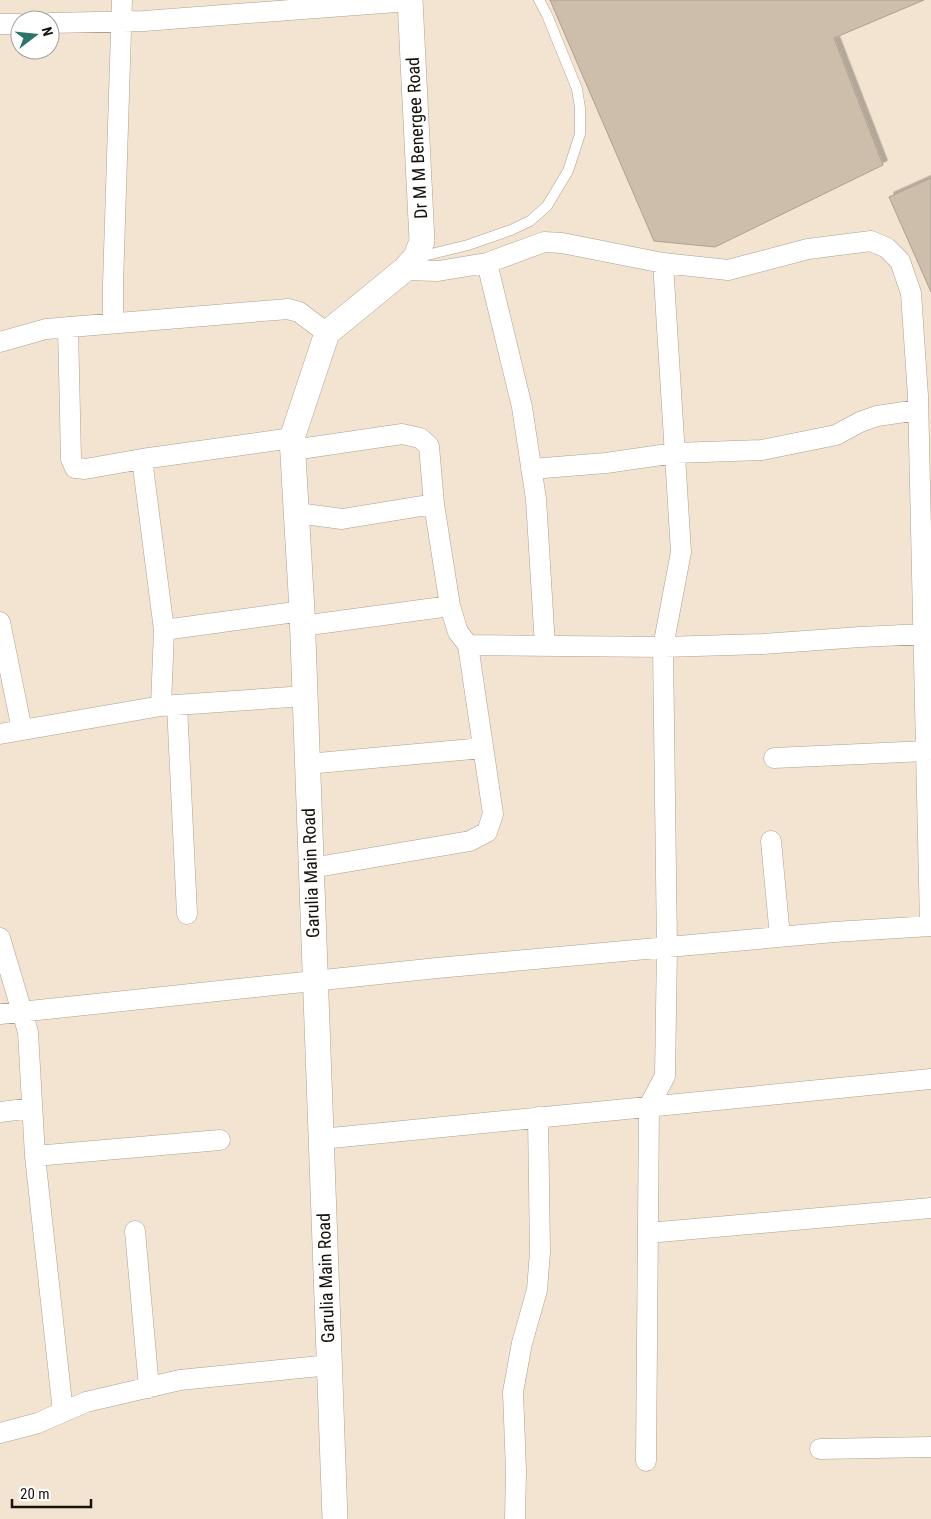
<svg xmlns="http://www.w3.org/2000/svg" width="931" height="1519" font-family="'Roboto Condensed',sans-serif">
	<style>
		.building { fill: #ccbeab; stroke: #afa08f; filter: url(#shadow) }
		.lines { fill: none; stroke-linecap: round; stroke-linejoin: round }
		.service-casing { stroke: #aea08e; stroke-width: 11 }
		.minor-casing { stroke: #aea08e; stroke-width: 21 }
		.tertiary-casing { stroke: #aea08e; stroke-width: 26 }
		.service { stroke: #fff; stroke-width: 10 }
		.minor { stroke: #fff; stroke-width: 20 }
		.tertiary { stroke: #fff; stroke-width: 25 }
		.labels { text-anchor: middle; stroke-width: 4; stroke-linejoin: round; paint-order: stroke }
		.street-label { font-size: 18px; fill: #17120c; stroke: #fff }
	</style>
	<defs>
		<filter id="shadow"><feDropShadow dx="4.5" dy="-4.5" stdDeviation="0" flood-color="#0004"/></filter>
	</defs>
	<rect width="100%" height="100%" fill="#f3e4d1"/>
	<path class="building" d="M 550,0 L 924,0 L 834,38 L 883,165 L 715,247 L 654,241 Z
		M 931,178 L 931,292 L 889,197 Z"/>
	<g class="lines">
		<defs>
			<path id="service" d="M 419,257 L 468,245 L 511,230 L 530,221 L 547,206 L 568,171 L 580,134 L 580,108 L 577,89 L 547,15 L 539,0"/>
			<path id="minor" d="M 50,23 L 144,21 L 410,1
				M 0,24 L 20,24
				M 487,263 L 522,407 L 536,499 L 545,646
				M 404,270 L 438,271 L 487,263 L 544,242 L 562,243 L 663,263 L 728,270 L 808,249 L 871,241 L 887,248 L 900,261 L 911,293 L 918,396 L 930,926
				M 113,323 L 113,284 L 122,0
				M 68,327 L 71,459 L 75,468 L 85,469 L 142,459 L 292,438
				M 0,342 L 46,329 L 288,309 L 299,312 L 327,333
				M 293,450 L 402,434 L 420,438 L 429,446 L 434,504 L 450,606 L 458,632 L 468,645 L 493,814 L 487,832 L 470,841 L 311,868
				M 142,459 L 164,630 L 161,706
				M 531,469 L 606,463 L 675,453 L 762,450 L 836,435 L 860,422 L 877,416 L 918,410
				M 297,513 L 342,519 L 434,504
				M 0,622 L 22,730
				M 302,626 L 450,606
				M 164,630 L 302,611
				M 468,645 L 663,647 L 763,644 L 860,637 L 924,634
				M 177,705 L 187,914
				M 0,734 L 161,706 L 305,696
				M 774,758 L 926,751
				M 307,764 L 483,748
				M 771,841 L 780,937
				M 0,938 L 28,1032 L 35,1156 L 63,1412
				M 0,1014 L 437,968 L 834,932 L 931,926
				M 0,1112 L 32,1108
				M 321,1139 L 931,1079
				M 35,1156 L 220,1140
				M 135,1231 L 149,1388
				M 648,1233 L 931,1208
				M 0,1433 L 38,1423 L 86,1402 L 180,1380 L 330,1365
				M 820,1449 L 931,1447
				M 646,1461 L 649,1106 L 665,1076 L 667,948 L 663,647 L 681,552 L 663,263
				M 515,1519 L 516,1471 L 513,1392 L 522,1343 L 537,1290 L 540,1252 L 538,1117"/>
			<path id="tertiary" d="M 335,1519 L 302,611 L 292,438 L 327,333 L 404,270 L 416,257 L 422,241 L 410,0"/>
		</defs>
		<use href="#service" class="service-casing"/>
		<use href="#minor" class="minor-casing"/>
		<use href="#tertiary" class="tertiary-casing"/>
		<use href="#service" class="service"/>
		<use href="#minor" class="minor"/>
		<use href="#tertiary" class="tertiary"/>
	</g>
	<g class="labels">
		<g class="street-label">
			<text transform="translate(417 138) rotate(-93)" y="6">Dr M M Benergee Road</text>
			<text transform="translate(311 873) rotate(-92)" y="6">Garulia Main Road</text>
			<text transform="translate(326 1278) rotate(-92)" y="6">Garulia Main Road</text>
		</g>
	</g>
	<g transform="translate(35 35) rotate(74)"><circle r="24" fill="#ffffff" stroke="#a2a09e"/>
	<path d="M0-4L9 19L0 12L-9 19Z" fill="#2c736a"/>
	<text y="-8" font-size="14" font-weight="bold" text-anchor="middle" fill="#17120c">N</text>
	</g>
	<path d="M12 1499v8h79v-8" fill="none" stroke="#17120c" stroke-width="2.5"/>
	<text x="20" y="1499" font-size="15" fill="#17120c" stroke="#ffffff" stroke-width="4" paint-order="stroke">20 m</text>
</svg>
